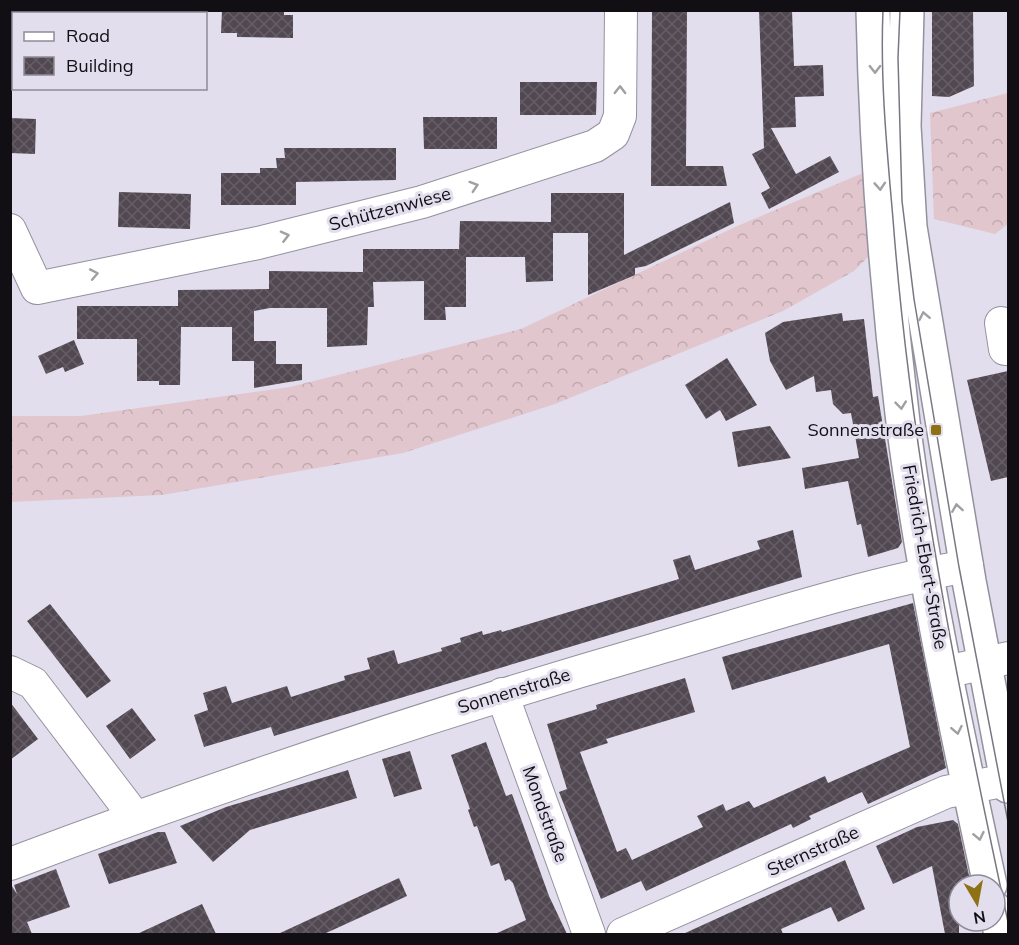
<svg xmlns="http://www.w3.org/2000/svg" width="1019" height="945" font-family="Mulish,sans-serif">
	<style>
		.forest { fill: url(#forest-crowns) }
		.building { fill: url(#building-cross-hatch) }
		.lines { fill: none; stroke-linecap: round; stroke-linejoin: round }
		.minor-casing { stroke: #94919f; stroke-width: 34 }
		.major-casing { stroke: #94919f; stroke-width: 36 }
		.minor { stroke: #fff; stroke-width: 32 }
		.major { stroke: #fff; stroke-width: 33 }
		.tram { stroke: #7a7781; stroke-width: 1.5 }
		.oneway { stroke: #a09fa1 }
		.poi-dot { fill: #8d7115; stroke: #e2deed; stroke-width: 2 }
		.labels { text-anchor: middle; stroke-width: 6; stroke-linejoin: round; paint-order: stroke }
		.street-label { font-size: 18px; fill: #110f14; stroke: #e2deed }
		.poi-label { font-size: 18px; fill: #110f14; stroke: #e2deed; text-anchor: end }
	</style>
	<defs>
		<pattern id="forest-crowns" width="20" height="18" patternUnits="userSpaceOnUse" patternTransform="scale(1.5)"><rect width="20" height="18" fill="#e2c6ce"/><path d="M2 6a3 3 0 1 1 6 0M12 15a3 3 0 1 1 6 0" fill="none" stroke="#c1a9b0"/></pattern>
		<pattern id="building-cross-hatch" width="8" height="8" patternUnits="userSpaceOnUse" patternTransform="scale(1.5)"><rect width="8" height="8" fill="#524852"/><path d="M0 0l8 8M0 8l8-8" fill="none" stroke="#665e66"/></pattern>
	</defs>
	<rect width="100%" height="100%" fill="#e2deed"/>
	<path class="forest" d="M 1008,93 L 1008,224 L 995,234 L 934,219 L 930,113 Z
		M 863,173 L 876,249 L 854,271 L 783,311 L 555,404 L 403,453 L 162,495 L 11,502 L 10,416 L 81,416 L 290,387 L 521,329 L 735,227 Z"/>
	<path class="building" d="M 222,10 L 284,10 L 284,15 L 293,15 L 293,38 L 237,37 L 237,33 L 221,33 Z
		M 652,10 L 687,10 L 686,166 L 723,166 L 727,186 L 651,186 Z
		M 759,10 L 792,10 L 794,66 L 823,65 L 824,96 L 795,97 L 796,127 L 771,128 L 796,174 L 830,156 L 839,172 L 769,209 L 761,193 L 770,188 L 752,154 L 764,148 Z
		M 932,10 L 973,10 L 974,86 L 949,97 L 932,96 Z
		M 520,82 L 597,82 L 596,115 L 520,115 Z
		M 423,117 L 497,117 L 497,149 L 424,149 Z
		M 10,118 L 36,119 L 35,154 L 10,153 Z
		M 284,148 L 396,148 L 396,180 L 296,182 L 296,205 L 221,205 L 221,173 L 260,173 L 260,168 L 277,168 L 276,158 L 285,158 Z
		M 119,192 L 191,194 L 190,229 L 118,227 Z
		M 551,193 L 624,193 L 624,255 L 730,202 L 734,223 L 646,266 L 635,268 L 635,275 L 588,295 L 588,233 L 553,233 L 553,281 L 526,282 L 525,257 L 466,257 L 466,307 L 445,307 L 446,320 L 424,320 L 424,281 L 373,282 L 374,307 L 368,307 L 367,345 L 327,347 L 327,308 L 270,308 L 254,311 L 254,341 L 276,341 L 276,364 L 302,364 L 302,380 L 283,383 L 254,388 L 254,361 L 232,361 L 232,327 L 181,327 L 180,385 L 159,385 L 159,381 L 137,381 L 137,339 L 77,339 L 77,306 L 178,306 L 178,290 L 269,289 L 269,271 L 363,272 L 363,249 L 459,249 L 460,221 L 551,222 Z
		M 842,313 L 843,321 L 864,319 L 873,397 L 878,396 L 902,542 L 898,548 L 868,557 L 861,524 L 857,525 L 848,481 L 805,489 L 802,468 L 859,458 L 851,413 L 843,414 L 833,404 L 831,390 L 816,392 L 814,376 L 786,390 L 770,361 L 765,333 L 783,322 Z
		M 74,340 L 84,364 L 65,372 L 63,367 L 46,374 L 38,356 Z
		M 727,358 L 757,405 L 726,421 L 720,410 L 706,419 L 685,385 Z
		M 1008,371 L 1008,477 L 991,481 L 967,380 Z
		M 770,426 L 791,458 L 738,467 L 732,432 Z
		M 793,530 L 802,577 L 274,736 L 271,727 L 204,747 L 194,715 L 208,710 L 203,693 L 226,686 L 232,703 L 287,686 L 291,697 L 345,680 L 344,676 L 370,669 L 367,658 L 394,650 L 398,664 L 442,651 L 441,648 L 461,642 L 460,638 L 482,631 L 483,635 L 501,630 L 502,632 L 679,579 L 673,560 L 690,555 L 695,570 L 760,549 L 757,541 Z
		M 913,603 L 946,768 L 868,804 L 862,792 L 809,816 L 811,819 L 793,828 L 791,824 L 646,891 L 641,881 L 601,899 L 559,792 L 567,789 L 547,724 L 597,709 L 596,705 L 685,678 L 695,712 L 606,739 L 608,743 L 580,752 L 617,852 L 626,848 L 632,860 L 703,827 L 697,816 L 723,804 L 726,811 L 749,801 L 754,808 L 825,776 L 828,783 L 910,747 L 889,644 L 732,690 L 722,657 Z
		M 50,604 L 111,681 L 87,698 L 27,621 Z
		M 10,702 L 38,739 L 10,760 Z
		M 132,708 L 156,740 L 130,759 L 106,726 Z
		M 486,742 L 506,796 L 512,794 L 549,896 L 567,934 L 495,934 L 526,920 L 513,883 L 509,879 L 505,881 L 499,863 L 491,866 L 477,826 L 474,827 L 468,810 L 470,809 L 451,755 Z
		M 410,751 L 422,789 L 394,797 L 382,759 Z
		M 348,770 L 357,798 L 250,830 L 213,862 L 180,826 L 226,807 Z
		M 953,820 L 958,824 L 971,885 L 959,885 L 959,934 L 945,934 L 932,866 L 893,884 L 876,846 L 917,827 Z
		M 158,832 L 165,832 L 177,863 L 109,884 L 98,854 Z
		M 845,860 L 865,909 L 838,922 L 831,907 L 781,929 L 783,934 L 683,934 Z
		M 56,869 L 70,907 L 27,922 L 32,934 L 10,934 L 10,883 L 17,894 L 14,885 Z
		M 399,878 L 407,896 L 324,934 L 278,934 Z
		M 202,904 L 216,934 L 137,934 Z"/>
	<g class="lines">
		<defs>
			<path id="minor" d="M 72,14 L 80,10
				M 10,39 L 14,38
				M 10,230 L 37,288 L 258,243 L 422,202 L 595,146 L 613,134 L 620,116 L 621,10
				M 1001,323 L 1005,349 L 1008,348
				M 10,672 L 33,683 L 135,817
				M 946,672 L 1008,658
				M 502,694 L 589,934
				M 10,864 C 223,784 438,712 656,649 C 759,619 861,585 967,566
				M 623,934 L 946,792 L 1007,780"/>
			<path id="major" d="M 873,10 C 876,148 886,285 903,422 C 923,578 957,732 990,885
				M 907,10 L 904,126 L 910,227 L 969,581 L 1008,786
				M 995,909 L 1001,934"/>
		</defs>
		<use href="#minor" class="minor-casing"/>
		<use href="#major" class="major-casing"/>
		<use href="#minor" class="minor"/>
		<use href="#major" class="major"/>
		<path class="tram" d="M 883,10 C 880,80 887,150 893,219 C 911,456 958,690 1008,922
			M 900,10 L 898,58 L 902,201 L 914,299 L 959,567 L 1008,822"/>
	</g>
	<defs><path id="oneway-chevron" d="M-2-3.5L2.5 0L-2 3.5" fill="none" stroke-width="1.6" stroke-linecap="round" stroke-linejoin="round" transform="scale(1.5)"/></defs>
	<g class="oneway">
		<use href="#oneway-chevron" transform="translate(875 69) rotate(89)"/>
		<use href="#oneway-chevron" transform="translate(620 90) rotate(-89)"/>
		<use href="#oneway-chevron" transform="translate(474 186) rotate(-18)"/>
		<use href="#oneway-chevron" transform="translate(880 186) rotate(86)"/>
		<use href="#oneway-chevron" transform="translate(285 236) rotate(-14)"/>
		<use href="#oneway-chevron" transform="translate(94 274) rotate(-11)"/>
		<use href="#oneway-chevron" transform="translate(924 316) rotate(-101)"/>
		<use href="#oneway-chevron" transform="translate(901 405) rotate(84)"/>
		<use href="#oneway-chevron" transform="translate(957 508) rotate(-99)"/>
		<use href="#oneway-chevron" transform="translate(957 730) rotate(79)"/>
		<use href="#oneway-chevron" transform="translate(979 836) rotate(78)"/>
	</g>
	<rect class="poi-dot" x="930" y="424" width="12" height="12" rx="3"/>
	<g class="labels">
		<g class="street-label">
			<text transform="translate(390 209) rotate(-15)" y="6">Schützenwiese</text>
			<text transform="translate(925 557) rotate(80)" y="6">Friedrich-Ebert-Straße</text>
			<text transform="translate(514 691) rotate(-17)" y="6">Sonnenstraße</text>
			<text transform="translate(545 814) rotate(70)" y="6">Mondstraße</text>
			<text transform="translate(813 851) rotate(-24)" y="6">Sternstraße</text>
		</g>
		<g class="poi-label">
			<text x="924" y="436">Sonnenstraße</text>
		</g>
	</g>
	<rect width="1019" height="945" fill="none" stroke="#110f14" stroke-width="24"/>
	<rect x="12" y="12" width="195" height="78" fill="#e2deed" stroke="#8e8b96" stroke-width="1.5"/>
	<rect x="24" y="32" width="30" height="9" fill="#ffffff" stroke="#8e8b96" stroke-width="1.5"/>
	<text x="66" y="42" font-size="18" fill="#110f14">Road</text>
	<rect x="24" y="57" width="30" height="18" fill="url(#building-cross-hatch)" stroke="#8e8b96" stroke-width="1.5"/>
	<text x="66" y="72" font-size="18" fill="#110f14">Building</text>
	<g transform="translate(977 903) rotate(170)"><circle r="28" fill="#e2deed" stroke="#8e8b96" stroke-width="1.5"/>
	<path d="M0-4.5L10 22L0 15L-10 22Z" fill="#8d7115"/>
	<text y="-9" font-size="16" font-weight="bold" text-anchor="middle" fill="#110f14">N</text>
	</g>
</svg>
